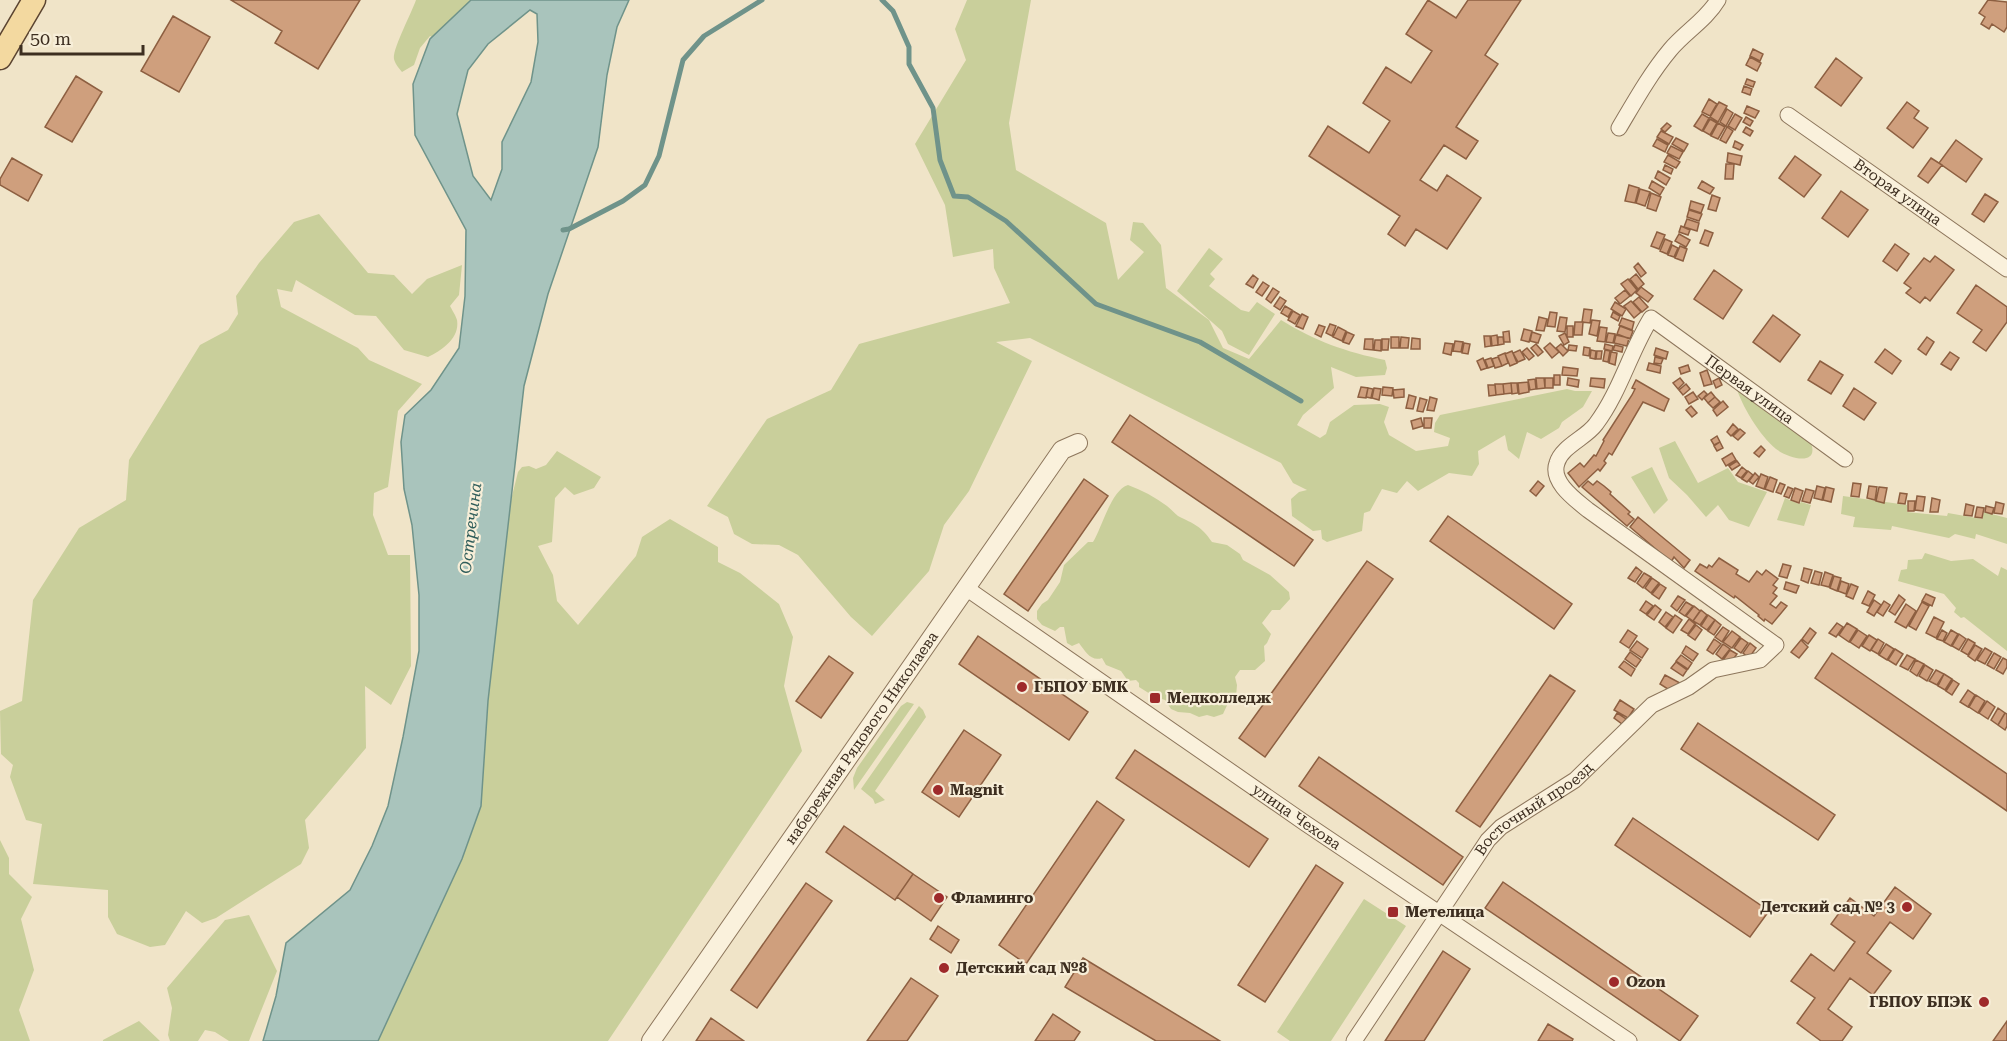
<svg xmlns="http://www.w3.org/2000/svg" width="2007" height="1041" font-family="'Roboto Serif',serif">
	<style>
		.green { fill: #c9cf9b }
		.water { fill: #a9c4bc; stroke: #6f938a; stroke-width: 1.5; fill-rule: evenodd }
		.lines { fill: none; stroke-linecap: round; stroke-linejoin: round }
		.stream { stroke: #6f938a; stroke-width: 5 }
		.building { fill: #cf9f7d; stroke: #8d5f41; stroke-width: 1.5 }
		.minor-casing { stroke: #8d765c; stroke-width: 17 }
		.tertiary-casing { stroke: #8d765c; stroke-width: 20 }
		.primary-casing { stroke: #5b4430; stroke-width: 25 }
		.minor { stroke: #faf1dc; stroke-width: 15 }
		.tertiary { stroke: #faf1dc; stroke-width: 18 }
		.primary { stroke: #f3d9a0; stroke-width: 22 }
		.poi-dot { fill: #9e2a2b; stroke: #f7eed8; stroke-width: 2 }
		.labels { text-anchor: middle; stroke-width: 4.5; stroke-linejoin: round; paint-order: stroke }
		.street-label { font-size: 15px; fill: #3d2e20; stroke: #f7eed8 }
		.poi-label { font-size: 15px; font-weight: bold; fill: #3d2e20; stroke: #f7eed8; text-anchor: start }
		.water-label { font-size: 16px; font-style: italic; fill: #2f5d5a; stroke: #f7eed8 }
	</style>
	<rect width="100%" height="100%" fill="#f0e4c8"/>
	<path class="green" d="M 416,0 L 480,0 L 436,39 L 430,36 L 420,48 L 414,65 L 402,72 C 399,68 395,64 394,59 C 392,50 412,12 416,0 Z
		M 967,0 L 1031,0 L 1009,123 L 1016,170 L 1106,223 L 1118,280 L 1144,252 L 1130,240 L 1133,222 L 1143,223 L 1161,245 L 1166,288 L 1209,320 L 1223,348 L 1249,359 L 1281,320 C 1315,341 1346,352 1385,360 L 1387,368 L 1385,375 L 1356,377 L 1331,367 L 1334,388 L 1303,415 L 1297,425 L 1320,438 L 1326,434 L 1330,422 L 1354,405 L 1380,404 L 1389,407 L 1384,422 L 1389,435 L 1416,451 L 1448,446 L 1450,438 L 1434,432 L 1435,423 L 1440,415 L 1567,389 L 1575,391 L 1592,391 L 1583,407 L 1562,422 L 1559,428 L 1541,439 L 1527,432 L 1519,459 L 1508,450 L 1505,435 L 1478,451 L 1479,464 L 1472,476 L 1449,473 L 1418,491 L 1407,481 L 1397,493 L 1382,489 L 1370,511 L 1364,513 L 1362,531 L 1327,542 L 1322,539 L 1321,530 L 1313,531 L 1292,516 L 1291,499 L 1299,492 L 1307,490 L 1293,483 L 1281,463 L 1030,338 L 996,342 L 1032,361 L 969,491 L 944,525 L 929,571 L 872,636 L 851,617 L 798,555 L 779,545 L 752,544 L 734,534 L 728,517 L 707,506 L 767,419 L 831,390 L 859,344 L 1010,303 L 994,268 L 993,249 L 953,257 L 945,205 L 915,144 L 966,60 L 955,29 Z
		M 319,214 L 368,273 L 394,275 L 412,294 L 427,279 L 462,265 L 459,295 L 450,306 C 452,310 456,316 457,320 C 460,338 442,350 428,357 L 404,350 L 376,316 L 355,315 L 296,280 L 292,292 L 277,289 L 281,307 L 358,348 L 369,360 L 422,384 L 398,411 L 388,487 L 374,493 L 373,515 L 388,555 L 410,555 L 411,666 L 391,705 L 365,686 L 366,748 L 305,820 L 309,848 L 301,864 L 216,918 L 202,923 L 186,911 L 165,945 L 150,947 L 117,934 L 108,917 L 108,890 L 33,884 L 42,824 L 26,820 L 10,777 L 13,765 L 1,754 L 0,711 L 22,701 L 33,600 L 79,528 L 126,500 L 129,460 L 200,345 L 228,330 L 238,314 L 236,296 L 259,263 L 294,222 Z
		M 1209,248 L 1223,259 L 1210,274 L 1215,279 L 1209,286 L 1241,310 L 1249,312 L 1257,302 L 1275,314 L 1249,355 L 1228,344 L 1222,331 L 1177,291 Z
		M 1736,386 L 1809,438 C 1823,467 1791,460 1776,449 C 1760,436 1741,405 1736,386 Z
		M 1675,441 L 1698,483 L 1728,468 L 1738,482 L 1767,492 L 1749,527 L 1729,520 L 1718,505 L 1706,517 L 1687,495 L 1669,478 L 1659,448 Z
		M 557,451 L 601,477 L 594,488 L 574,495 L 565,487 L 555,498 L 552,542 L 538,546 L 553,575 L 557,601 L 578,625 L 636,556 L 642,537 L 670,519 L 718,547 L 718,562 L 740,573 L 779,604 L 793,637 L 784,686 L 802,751 L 608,1041 L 378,1041 L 462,859 L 481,806 L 488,701 L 510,504 L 518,472 L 522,467 L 529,466 L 536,469 L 546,465 Z
		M 1652,467 L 1668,500 L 1654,514 L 1631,477 Z
		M 1128,485 C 1142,490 1155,497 1167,506 C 1171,509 1174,513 1178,516 C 1194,524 1201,526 1212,542 L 1227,545 L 1240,554 L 1243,560 L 1270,575 L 1289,592 L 1290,599 L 1280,610 L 1272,610 L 1262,623 L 1271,634 L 1267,643 L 1264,646 L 1265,661 L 1255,670 L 1240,670 L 1235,677 L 1237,685 L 1236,697 L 1229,701 L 1223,714 L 1214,717 L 1207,715 L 1199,717 L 1190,713 L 1178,712 L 1171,709 L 1165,700 L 1155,697 L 1139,687 L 1139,683 L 1136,680 L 1128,681 L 1121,671 L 1106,665 L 1102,658 C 1091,662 1085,651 1079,643 L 1072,646 L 1067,643 L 1064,627 L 1060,627 L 1055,631 L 1042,625 L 1037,619 L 1037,611 L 1042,604 L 1048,600 L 1060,582 L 1064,565 L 1088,542 L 1093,542 C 1102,528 1111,490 1128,485 Z
		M 1843,496 L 1907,505 L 1907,512 L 1947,516 L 1948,513 L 1982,519 L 1984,512 L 2007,518 L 2007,544 L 1976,534 L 1975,539 L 1955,534 L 1949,538 L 1892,526 L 1891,530 L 1853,527 L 1855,517 L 1841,514 Z
		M 1785,498 L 1799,504 L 1801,502 L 1811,505 L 1804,526 L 1777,520 Z
		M 1925,553 L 1951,561 L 1973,559 L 1998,576 L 2001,567 L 2007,570 L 2007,651 L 1964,617 L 1961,618 L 1954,612 L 1956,608 L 1944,594 L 1898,581 L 1901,570 L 1907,569 L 1908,560 L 1922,559 Z
		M 907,702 L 914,704 L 854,790 L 853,778 L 857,768 L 901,706 Z
		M 919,706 L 923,710 L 926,717 L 875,791 L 885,800 L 875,804 L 873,799 L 861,789 Z
		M 0,840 L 9,858 L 9,874 L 32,897 L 21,919 L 34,970 L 19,1010 L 30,1041 L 0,1041 Z
		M 1364,899 L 1406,926 L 1331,1041 L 1290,1041 L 1277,1032 Z
		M 249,915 L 277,971 L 249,1041 L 229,1041 L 215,1032 L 205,1030 L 198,1041 L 170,1041 L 168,1035 L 172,1008 L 167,988 L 225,920 Z
		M 139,1021 L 160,1041 L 103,1041 L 103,1040 Z"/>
	<path class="water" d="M 471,0 L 629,0 L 617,27 L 607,75 L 598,147 L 548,294 L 524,386 L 488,701 L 481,806 L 462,859 L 378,1041 L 263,1041 L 276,996 L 286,943 L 350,890 L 372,846 L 388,806 L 403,737 L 419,651 L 419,595 L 412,525 L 404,489 L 401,442 L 405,415 L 431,390 L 459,348 L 465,296 L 466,230 L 415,135 L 413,84 L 430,39 ZM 530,10 L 537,14 L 538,42 L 531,82 L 502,142 L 502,169 L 491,200 L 473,176 L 457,114 L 468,70 L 488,44 Z"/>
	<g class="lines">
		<path class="stream" d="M 882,0 L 893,11 L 909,47 L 909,64 L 933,108 L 940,160 L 954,196 L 968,197 L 1006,221 L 1096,304 L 1200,342 L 1301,401
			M 563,230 L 569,229 L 623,201 L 645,185 L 659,156 L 683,60 L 704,36 L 762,0"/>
	</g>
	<path class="building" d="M 231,0 L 360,0 L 318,69 L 275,43 L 282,31 Z
		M 1428,0 L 1456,18 L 1468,0 L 1521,0 L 1485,55 L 1498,64 L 1456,127 L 1478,141 L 1466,159 L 1444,145 L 1420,180 L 1437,191 L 1447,175 L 1481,198 L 1447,249 L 1416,229 L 1405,246 L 1388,234 L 1400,216 L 1309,156 L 1328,126 L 1369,153 L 1390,121 L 1363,103 L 1386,67 L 1411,83 L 1432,51 L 1406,34 Z
		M 1988,0 L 2007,2 L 2007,27 L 2004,32 L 1992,24 L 1989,29 L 1981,24 L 1985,17 L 1979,13 Z
		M 173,16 L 210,37 L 179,92 L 141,71 Z
		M 1753,49 L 1763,54 L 1760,61 L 1750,56 Z
		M 1750,57 L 1761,63 L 1757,71 L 1746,65 Z
		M 1836,58 L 1862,78 L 1841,106 L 1815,87 Z
		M 76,76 L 102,92 L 72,142 L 45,127 Z
		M 1747,79 L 1755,82 L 1753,87 L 1745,84 Z
		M 1744,86 L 1752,89 L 1750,95 L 1742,92 Z
		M 1709,99 L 1717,104 L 1710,116 L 1702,112 Z
		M 1719,102 L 1727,106 L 1718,122 L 1710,117 Z
		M 1907,102 L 1919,111 L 1914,118 L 1928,128 L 1913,148 L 1887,128 Z
		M 1747,106 L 1759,111 L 1755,118 L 1744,113 Z
		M 1727,109 L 1733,113 L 1726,126 L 1720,122 Z
		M 1702,114 L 1709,118 L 1702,131 L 1694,126 Z
		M 1735,114 L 1742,118 L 1735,130 L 1728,126 Z
		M 1746,117 L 1753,121 L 1750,126 L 1743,122 Z
		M 1710,119 L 1717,123 L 1710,135 L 1703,131 Z
		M 1667,123 L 1671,126 L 1665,132 L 1661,129 Z
		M 1718,123 L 1725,127 L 1718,139 L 1711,136 Z
		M 1727,127 L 1733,131 L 1726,143 L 1720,140 Z
		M 1746,127 L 1753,131 L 1750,136 L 1743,132 Z
		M 1661,131 L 1673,137 L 1669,144 L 1657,137 Z
		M 1676,138 L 1688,144 L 1684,151 L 1672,144 Z
		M 1657,139 L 1668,145 L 1665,152 L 1653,146 Z
		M 1956,140 L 1982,159 L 1966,182 L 1939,163 Z
		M 1735,141 L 1743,145 L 1740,150 L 1733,147 Z
		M 1671,146 L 1683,152 L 1679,159 L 1667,153 Z
		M 1728,153 L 1742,156 L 1740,165 L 1727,162 Z
		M 1668,155 L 1680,162 L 1676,168 L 1664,162 Z
		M 1795,156 L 1821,175 L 1804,197 L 1779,178 Z
		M 12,158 L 42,175 L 28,201 L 0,185 L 0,179 Z
		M 1931,158 L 1942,165 L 1928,183 L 1918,176 Z
		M 1726,164 L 1734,164 L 1733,179 L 1725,179 Z
		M 1665,165 L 1673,169 L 1671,174 L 1663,170 Z
		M 1658,171 L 1670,178 L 1666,185 L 1655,178 Z
		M 1652,181 L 1664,188 L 1660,195 L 1649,188 Z
		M 1702,181 L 1714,188 L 1710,194 L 1698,188 Z
		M 1629,185 L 1639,188 L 1635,203 L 1625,201 Z
		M 1640,189 L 1650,192 L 1645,206 L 1636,203 Z
		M 1841,191 L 1868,210 L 1848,237 L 1822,218 Z
		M 1651,193 L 1661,197 L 1656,211 L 1647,208 Z
		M 1985,194 L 1998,202 L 1984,222 L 1972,214 Z
		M 1712,195 L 1720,198 L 1716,211 L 1708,209 Z
		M 1691,201 L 1704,205 L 1701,213 L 1689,209 Z
		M 1689,210 L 1702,214 L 1699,221 L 1687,217 Z
		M 1687,219 L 1699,223 L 1697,231 L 1684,227 Z
		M 1681,226 L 1690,230 L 1688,235 L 1679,232 Z
		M 1705,230 L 1713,233 L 1708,246 L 1700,243 Z
		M 1657,232 L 1665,235 L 1659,249 L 1651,246 Z
		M 1679,234 L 1690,240 L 1686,247 L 1675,241 Z
		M 1665,239 L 1672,242 L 1667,254 L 1660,251 Z
		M 1895,244 L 1909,254 L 1897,271 L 1883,261 Z
		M 1672,245 L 1678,248 L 1674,257 L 1668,255 Z
		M 1680,246 L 1687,249 L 1683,261 L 1675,258 Z
		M 1935,256 L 1954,270 L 1930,301 L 1925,297 L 1920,303 L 1906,293 L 1911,288 L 1904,283 L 1924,258 L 1930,262 Z
		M 1638,263 L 1646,273 L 1641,277 L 1634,267 Z
		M 1714,270 L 1742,290 L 1723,319 L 1694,299 Z
		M 1636,274 L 1644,284 L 1638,289 L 1630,279 Z
		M 1253,275 L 1258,279 L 1253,288 L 1246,284 Z
		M 1628,279 L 1637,290 L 1631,296 L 1621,284 Z
		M 1263,282 L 1269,286 L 1262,296 L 1256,292 Z
		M 1976,285 L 2007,307 L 2007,322 L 1986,351 L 1973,342 L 1982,330 L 1957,313 Z
		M 1641,287 L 1653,296 L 1648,302 L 1636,293 Z
		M 1273,288 L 1279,292 L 1271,303 L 1266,299 Z
		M 1625,290 L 1630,296 L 1620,304 L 1615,298 Z
		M 1280,297 L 1286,301 L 1280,310 L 1274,306 Z
		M 1639,297 L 1648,307 L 1642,312 L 1633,302 Z
		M 1631,301 L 1641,312 L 1634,318 L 1624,306 Z
		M 1615,302 L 1626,309 L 1622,316 L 1611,309 Z
		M 1285,306 L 1292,310 L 1288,317 L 1281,313 Z
		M 1584,309 L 1592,310 L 1590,323 L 1582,322 Z
		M 1293,311 L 1300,315 L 1295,324 L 1288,320 Z
		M 1550,312 L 1557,313 L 1555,327 L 1547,326 Z
		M 1613,312 L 1620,316 L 1618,321 L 1611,317 Z
		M 1302,314 L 1308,317 L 1303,329 L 1296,326 Z
		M 1773,315 L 1800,335 L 1780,362 L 1753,342 Z
		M 1539,317 L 1547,319 L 1544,331 L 1536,330 Z
		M 1560,317 L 1567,318 L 1565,332 L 1557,331 Z
		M 1622,318 L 1634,322 L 1632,330 L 1619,325 Z
		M 1592,320 L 1600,321 L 1597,336 L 1589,334 Z
		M 1575,322 L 1583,322 L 1582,335 L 1574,335 Z
		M 1330,324 L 1336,326 L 1332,336 L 1326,333 Z
		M 1319,325 L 1325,327 L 1321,337 L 1315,334 Z
		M 1567,326 L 1573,326 L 1573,337 L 1567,337 Z
		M 1620,326 L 1633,331 L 1630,339 L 1617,334 Z
		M 1338,327 L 1346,331 L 1342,341 L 1333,337 Z
		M 1600,327 L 1607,328 L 1605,342 L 1597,341 Z
		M 1524,329 L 1532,331 L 1529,342 L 1521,340 Z
		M 1509,331 L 1510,342 L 1504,342 L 1503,332 Z
		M 1347,332 L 1354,335 L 1349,344 L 1343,342 Z
		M 1532,332 L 1541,335 L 1538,343 L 1530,341 Z
		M 1565,333 L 1569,342 L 1564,345 L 1559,336 Z
		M 1608,333 L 1615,334 L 1613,343 L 1606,342 Z
		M 1497,335 L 1498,345 L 1492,346 L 1491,336 Z
		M 1616,335 L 1629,338 L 1627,346 L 1614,343 Z
		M 1484,336 L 1490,336 L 1491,346 L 1485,347 Z
		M 1391,337 L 1399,337 L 1399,348 L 1391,348 Z
		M 1401,337 L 1409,338 L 1408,348 L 1400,348 Z
		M 1498,337 L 1503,337 L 1504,344 L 1498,345 Z
		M 1927,337 L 1934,342 L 1926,355 L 1918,349 Z
		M 1412,338 L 1420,339 L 1420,349 L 1411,349 Z
		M 1365,339 L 1373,339 L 1373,350 L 1364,349 Z
		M 1382,339 L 1389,339 L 1388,350 L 1382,350 Z
		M 1375,340 L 1381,340 L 1381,351 L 1374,350 Z
		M 1455,341 L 1463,342 L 1461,352 L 1453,351 Z
		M 1445,343 L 1453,344 L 1451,355 L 1443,353 Z
		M 1464,343 L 1470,344 L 1468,354 L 1462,353 Z
		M 1550,343 L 1559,352 L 1552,358 L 1544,348 Z
		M 1536,344 L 1543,352 L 1538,356 L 1531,348 Z
		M 1561,344 L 1568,351 L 1563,356 L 1556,348 Z
		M 1605,344 L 1613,346 L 1612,351 L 1604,349 Z
		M 1569,345 L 1577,346 L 1576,351 L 1568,350 Z
		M 1615,345 L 1623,347 L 1622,352 L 1613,350 Z
		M 1584,347 L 1590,348 L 1589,356 L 1583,355 Z
		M 1527,348 L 1534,356 L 1529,360 L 1522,352 Z
		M 1656,348 L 1668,352 L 1666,359 L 1654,355 Z
		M 1885,349 L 1901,361 L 1892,374 L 1875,362 Z
		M 1520,350 L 1525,359 L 1518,362 L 1513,353 Z
		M 1591,350 L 1596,351 L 1595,359 L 1590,358 Z
		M 1605,350 L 1610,351 L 1608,362 L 1603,361 Z
		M 1512,351 L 1517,363 L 1510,366 L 1505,354 Z
		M 1597,351 L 1602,351 L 1601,359 L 1596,359 Z
		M 1611,352 L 1617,353 L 1615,365 L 1609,363 Z
		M 1950,352 L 1959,358 L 1951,370 L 1941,364 Z
		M 1505,353 L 1508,363 L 1502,366 L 1498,356 Z
		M 1498,357 L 1502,366 L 1495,368 L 1492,359 Z
		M 1655,357 L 1663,359 L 1661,364 L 1654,363 Z
		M 1483,358 L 1487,368 L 1481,370 L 1477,361 Z
		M 1491,358 L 1494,366 L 1488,368 L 1485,360 Z
		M 1820,361 L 1843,375 L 1831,394 L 1808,380 Z
		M 1649,363 L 1661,366 L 1660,373 L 1647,370 Z
		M 1688,365 L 1690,371 L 1681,374 L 1679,368 Z
		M 1563,367 L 1578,369 L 1577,376 L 1562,375 Z
		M 1707,370 L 1712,384 L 1704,386 L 1700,373 Z
		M 1554,375 L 1560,375 L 1560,385 L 1554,385 Z
		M 1536,378 L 1544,378 L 1545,388 L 1537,389 Z
		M 1545,378 L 1553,378 L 1553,388 L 1545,388 Z
		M 1568,378 L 1579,380 L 1578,387 L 1567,385 Z
		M 1591,378 L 1605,379 L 1604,388 L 1590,386 Z
		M 1680,378 L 1684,383 L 1678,389 L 1673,383 Z
		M 1719,378 L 1722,385 L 1716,388 L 1713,381 Z
		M 1535,379 L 1536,389 L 1530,390 L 1528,380 Z
		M 1636,380 L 1669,399 L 1664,411 L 1643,402 L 1612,455 L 1609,453 L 1604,461 L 1606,463 L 1600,471 L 1598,469 L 1579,487 L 1568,473 L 1580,463 L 1584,467 L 1594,455 L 1596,456 L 1604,441 L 1603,440 L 1632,395 L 1635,389 L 1632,388 Z
		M 1528,382 L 1529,392 L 1519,394 L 1518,383 Z
		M 1511,383 L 1512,393 L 1504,394 L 1503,384 Z
		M 1511,383 L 1517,383 L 1518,393 L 1512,394 Z
		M 1495,384 L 1503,384 L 1504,394 L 1496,395 Z
		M 1686,384 L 1690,389 L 1683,395 L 1679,390 Z
		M 1488,385 L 1495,385 L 1496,395 L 1489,396 Z
		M 1361,387 L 1368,388 L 1366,398 L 1358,397 Z
		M 1383,387 L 1393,388 L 1392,396 L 1382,395 Z
		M 1368,388 L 1373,389 L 1371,398 L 1366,397 Z
		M 1374,388 L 1381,389 L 1379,400 L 1372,398 Z
		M 1854,388 L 1876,403 L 1864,420 L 1843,406 Z
		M 1404,389 L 1404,397 L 1394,398 L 1393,390 Z
		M 1704,391 L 1707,394 L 1702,400 L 1698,396 Z
		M 1693,392 L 1698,399 L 1689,404 L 1685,397 Z
		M 1711,392 L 1715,397 L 1708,403 L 1704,398 Z
		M 1409,395 L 1416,397 L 1413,409 L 1406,408 Z
		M 1430,397 L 1437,399 L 1434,411 L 1427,410 Z
		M 1715,397 L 1720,402 L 1713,408 L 1708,403 Z
		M 1420,398 L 1427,400 L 1423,412 L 1417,411 Z
		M 1723,401 L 1728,407 L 1717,416 L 1713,410 Z
		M 1691,406 L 1697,413 L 1692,417 L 1686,410 Z
		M 1130,415 L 1313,540 L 1294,566 L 1112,442 Z
		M 1421,418 L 1423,426 L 1413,429 L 1411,421 Z
		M 1424,418 L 1432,418 L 1431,428 L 1424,428 Z
		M 1733,424 L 1738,429 L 1731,436 L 1727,432 Z
		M 1740,429 L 1745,433 L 1738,440 L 1733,436 Z
		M 1717,436 L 1720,442 L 1714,445 L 1711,440 Z
		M 1720,442 L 1723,448 L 1717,451 L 1714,446 Z
		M 1761,446 L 1765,450 L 1759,457 L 1754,453 Z
		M 1732,453 L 1736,460 L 1726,466 L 1722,459 Z
		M 1737,461 L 1740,465 L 1732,470 L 1729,466 Z
		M 1742,467 L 1747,471 L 1741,478 L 1736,475 Z
		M 1748,471 L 1753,475 L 1747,482 L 1742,479 Z
		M 1755,473 L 1759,477 L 1753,484 L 1749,481 Z
		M 1761,474 L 1768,477 L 1764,489 L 1756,486 Z
		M 1770,477 L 1777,480 L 1773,492 L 1765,489 Z
		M 1084,479 L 1108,496 L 1028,611 L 1004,594 Z
		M 1538,481 L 1544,486 L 1536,496 L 1530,491 Z
		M 1588,481 L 1593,485 L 1597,481 L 1604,486 L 1611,492 L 1610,494 L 1630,512 L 1628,514 L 1634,519 L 1627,526 L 1582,487 Z
		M 1780,483 L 1785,485 L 1781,494 L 1776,492 Z
		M 1853,483 L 1861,484 L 1859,497 L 1851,496 Z
		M 1817,486 L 1825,488 L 1822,500 L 1814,498 Z
		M 1869,486 L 1877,487 L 1875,500 L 1867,498 Z
		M 1788,487 L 1793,489 L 1789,498 L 1784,496 Z
		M 1826,487 L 1834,489 L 1831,502 L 1823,500 Z
		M 1879,487 L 1887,488 L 1884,503 L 1876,501 Z
		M 1795,488 L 1803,491 L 1799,503 L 1791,500 Z
		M 1806,489 L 1814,491 L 1810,503 L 1802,501 Z
		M 1900,493 L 1907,494 L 1905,504 L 1898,503 Z
		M 1917,496 L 1925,497 L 1923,511 L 1915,510 Z
		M 1932,498 L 1940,500 L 1938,512 L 1930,512 Z
		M 1908,501 L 1915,501 L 1914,511 L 1908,511 Z
		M 1996,502 L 2004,504 L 2002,514 L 1994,513 Z
		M 1966,504 L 1974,506 L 1972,516 L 1964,515 Z
		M 1986,506 L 1994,508 L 1992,514 L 1985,512 Z
		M 1977,507 L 1984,508 L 1982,518 L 1975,517 Z
		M 1448,516 L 1572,604 L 1554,629 L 1430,541 Z
		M 1638,517 L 1690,560 L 1684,568 L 1674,557 L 1671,562 L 1630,527 Z
		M 1719,558 L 1738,570 L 1736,574 L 1749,582 L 1757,571 L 1762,575 L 1766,570 L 1778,579 L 1773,585 L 1777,588 L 1773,593 L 1777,596 L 1770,604 L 1776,608 L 1781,602 L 1787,606 L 1772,624 L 1765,619 L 1764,621 L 1758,616 L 1759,615 L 1735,596 L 1734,598 L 1695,571 L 1700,564 L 1707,568 L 1709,565 L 1712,567 Z
		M 1367,561 L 1393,579 L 1265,757 L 1239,738 Z
		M 1783,564 L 1791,566 L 1787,578 L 1779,576 Z
		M 1636,567 L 1642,572 L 1635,582 L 1628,578 Z
		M 1804,568 L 1812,570 L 1808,583 L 1801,580 Z
		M 1815,571 L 1822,573 L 1819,585 L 1811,583 Z
		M 1825,572 L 1833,575 L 1829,587 L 1821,585 Z
		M 1644,573 L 1651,577 L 1643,588 L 1637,583 Z
		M 1834,576 L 1841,578 L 1837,591 L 1830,588 Z
		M 1652,578 L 1659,583 L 1651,593 L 1645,588 Z
		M 1841,581 L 1849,584 L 1846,594 L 1838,591 Z
		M 1786,582 L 1799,586 L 1796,593 L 1784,589 Z
		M 1660,584 L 1666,588 L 1659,599 L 1652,594 Z
		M 1851,584 L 1858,587 L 1853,599 L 1846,596 Z
		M 1868,591 L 1875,595 L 1869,606 L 1862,603 Z
		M 1926,594 L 1935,598 L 1932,606 L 1922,601 Z
		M 1899,595 L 1905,600 L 1895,615 L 1889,611 Z
		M 1678,596 L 1685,600 L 1677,611 L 1671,606 Z
		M 1874,600 L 1881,605 L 1874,616 L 1867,612 Z
		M 1646,601 L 1653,606 L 1646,614 L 1640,610 Z
		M 1884,601 L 1890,605 L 1883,616 L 1877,612 Z
		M 1686,602 L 1693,606 L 1685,616 L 1679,612 Z
		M 1922,602 L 1929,606 L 1916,630 L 1909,626 Z
		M 1906,604 L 1916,611 L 1906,628 L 1895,622 Z
		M 1655,605 L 1661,610 L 1654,620 L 1647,615 Z
		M 1694,606 L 1700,611 L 1693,621 L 1686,616 Z
		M 1701,610 L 1707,615 L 1700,625 L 1693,621 Z
		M 1666,612 L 1673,617 L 1665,627 L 1659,622 Z
		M 1675,615 L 1682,620 L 1673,633 L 1666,628 Z
		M 1708,615 L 1715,620 L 1707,630 L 1701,626 Z
		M 1934,617 L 1944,622 L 1936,638 L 1926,633 Z
		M 1689,619 L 1695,624 L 1688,634 L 1681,630 Z
		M 1715,620 L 1721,625 L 1714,635 L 1708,631 Z
		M 1837,623 L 1843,627 L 1836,637 L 1829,633 Z
		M 1847,623 L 1857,629 L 1849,642 L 1839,635 Z
		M 1696,625 L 1702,630 L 1695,640 L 1688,635 Z
		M 1723,627 L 1729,631 L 1722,642 L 1715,637 Z
		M 1810,628 L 1816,633 L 1808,644 L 1802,639 Z
		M 1628,630 L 1637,636 L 1629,648 L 1620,642 Z
		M 1858,630 L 1867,636 L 1859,648 L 1850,642 Z
		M 1942,630 L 1947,633 L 1943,641 L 1937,639 Z
		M 1951,630 L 1958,634 L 1951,646 L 1944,642 Z
		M 1732,631 L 1740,637 L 1732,648 L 1723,642 Z
		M 1959,634 L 1966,639 L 1959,650 L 1952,646 Z
		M 1869,635 L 1877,640 L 1870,651 L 1862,646 Z
		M 978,636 L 1088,712 L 1069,740 L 959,664 Z
		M 1741,638 L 1748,643 L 1741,653 L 1734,648 Z
		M 1714,639 L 1721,644 L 1713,654 L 1707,650 Z
		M 1878,639 L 1884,643 L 1878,654 L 1871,650 Z
		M 1968,639 L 1975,643 L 1968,655 L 1961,651 Z
		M 1801,640 L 1808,647 L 1799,658 L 1791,652 Z
		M 1637,641 L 1648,649 L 1642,658 L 1630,650 Z
		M 1750,643 L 1756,648 L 1749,658 L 1743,653 Z
		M 1723,644 L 1730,649 L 1722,659 L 1716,654 Z
		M 1886,644 L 1894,649 L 1887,660 L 1879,655 Z
		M 1975,645 L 1982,649 L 1975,661 L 1968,656 Z
		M 1686,646 L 1698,654 L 1693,661 L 1682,653 Z
		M 1985,648 L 1992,652 L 1985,664 L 1977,660 Z
		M 1895,649 L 1903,654 L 1896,665 L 1888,660 Z
		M 1730,650 L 1737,654 L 1729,665 L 1723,660 Z
		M 1630,652 L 1641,660 L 1636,667 L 1625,659 Z
		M 1832,653 L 2007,774 L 2007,811 L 1815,678 Z
		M 1994,653 L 2001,657 L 1994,669 L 1987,665 Z
		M 1681,655 L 1692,663 L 1688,669 L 1676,661 Z
		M 1907,655 L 1915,659 L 1908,670 L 1900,666 Z
		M 829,656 L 853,673 L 821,718 L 796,701 Z
		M 2003,658 L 2007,660 L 2007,667 L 2003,674 L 1996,670 Z
		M 1916,660 L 1924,664 L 1917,676 L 1910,671 Z
		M 1624,661 L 1635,669 L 1631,676 L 1619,667 Z
		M 1676,662 L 1687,670 L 1683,676 L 1671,668 Z
		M 1925,665 L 1933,670 L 1927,681 L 1919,676 Z
		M 1936,670 L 1944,674 L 1937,685 L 1929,681 Z
		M 1944,674 L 1952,679 L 1945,690 L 1938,686 Z
		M 1550,675 L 1575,691 L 1480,827 L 1456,811 Z
		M 1665,675 L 1680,683 L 1674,693 L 1660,684 Z
		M 1953,680 L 1959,684 L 1952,695 L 1946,691 Z
		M 1968,690 L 1975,695 L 1968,707 L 1960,702 Z
		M 1976,695 L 1985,701 L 1978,713 L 1969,707 Z
		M 1620,700 L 1634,709 L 1628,718 L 1614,710 Z
		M 1987,701 L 1995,707 L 1988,719 L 1979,713 Z
		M 1998,708 L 2005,713 L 1998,725 L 1991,720 Z
		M 1617,713 L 1626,719 L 1622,724 L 1614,718 Z
		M 2005,713 L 2007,714 L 2007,726 L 2005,730 L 1998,725 Z
		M 1698,723 L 1835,815 L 1818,840 L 1681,749 Z
		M 964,730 L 1001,755 L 959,817 L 922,792 Z
		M 1135,750 L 1268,839 L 1249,867 L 1116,778 Z
		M 1319,757 L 1463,857 L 1443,885 L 1299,786 Z
		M 1097,801 L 1124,820 L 1026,964 L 999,945 Z
		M 1633,818 L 1769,911 L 1750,937 L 1615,845 Z
		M 844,826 L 913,874 L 895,900 L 826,852 Z
		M 1316,865 L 1343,883 L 1265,1002 L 1238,985 Z
		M 913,874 L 947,897 L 931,921 L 897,897 Z
		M 1503,882 L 1698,1016 L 1680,1041 L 1485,908 Z
		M 806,883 L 832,901 L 757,1008 L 731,990 Z
		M 1895,887 L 1931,914 L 1913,939 L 1890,922 L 1867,953 L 1891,971 L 1873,995 L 1850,978 L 1828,1009 L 1852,1027 L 1842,1041 L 1821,1041 L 1797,1023 L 1815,998 L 1791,981 L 1811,954 L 1834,971 L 1855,942 L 1831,924 L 1850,898 L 1874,916 Z
		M 938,926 L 959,940 L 951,953 L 930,939 Z
		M 1443,951 L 1470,969 L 1424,1041 L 1385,1041 Z
		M 1083,958 L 1220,1041 L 1156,1041 L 1065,987 Z
		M 911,978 L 938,996 L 907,1041 L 867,1041 Z
		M 1053,1014 L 1080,1032 L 1074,1041 L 1035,1041 Z
		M 711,1018 L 744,1041 L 696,1041 Z
		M 2007,1021 L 2007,1041 L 1993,1041 Z
		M 1548,1024 L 1573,1039 L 1572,1041 L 1538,1041 Z"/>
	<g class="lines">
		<defs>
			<g id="minor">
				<path id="s1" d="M 1788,115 L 2007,269"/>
				<path d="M 1619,128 C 1635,101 1650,74 1670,50 C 1685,32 1706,20 1718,0"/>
				<path id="s2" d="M 966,588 L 1305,823 L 1629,1041"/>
				<path id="s3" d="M 1354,1041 L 1488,840 L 1501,827 L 1575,780 L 1652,705 L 1689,687 L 1713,670 L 1760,660 L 1776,645 L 1588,510 C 1576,500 1550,482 1557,463 C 1562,446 1586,438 1596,424 C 1620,392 1630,352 1651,318 L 1845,459"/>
			</g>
			<g id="tertiary">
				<path id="s4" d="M 651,1041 L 1062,450 L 1078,443"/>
			</g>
			<path id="primary" d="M 0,58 L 34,0"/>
		</defs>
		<use href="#minor" class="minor-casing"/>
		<use href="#tertiary" class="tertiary-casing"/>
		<use href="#primary" class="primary-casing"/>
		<use href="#minor" class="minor"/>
		<use href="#tertiary" class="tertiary"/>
		<use href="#primary" class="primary"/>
	</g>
	<g class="poi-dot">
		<circle cx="1022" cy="687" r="6"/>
		<rect x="1149" y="692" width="12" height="12" rx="3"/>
		<circle cx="938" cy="790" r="6"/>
		<circle cx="939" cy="898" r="6"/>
		<circle cx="1907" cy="907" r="6"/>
		<rect x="1387" y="906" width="12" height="12" rx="3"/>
		<circle cx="944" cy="968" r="6"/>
		<circle cx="1614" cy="982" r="6"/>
		<circle cx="1984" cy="1002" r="6"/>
	</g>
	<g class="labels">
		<g class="street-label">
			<text dy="5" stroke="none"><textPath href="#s1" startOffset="134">Вторая улица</textPath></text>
			<text dy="5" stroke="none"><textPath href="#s3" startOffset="1184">Первая улица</textPath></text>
			<text dy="5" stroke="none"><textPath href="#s4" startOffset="369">набережная Рядового Николаева</textPath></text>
			<text dy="5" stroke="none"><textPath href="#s3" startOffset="297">Восточный проезд</textPath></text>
			<text dy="5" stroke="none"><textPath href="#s2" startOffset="402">улица Чехова</textPath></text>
		</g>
		<g class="poi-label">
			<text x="1034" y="692">ГБПОУ БМК</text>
			<text x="1167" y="703">Медколледж</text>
			<text x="950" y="795">Magnit</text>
			<text x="951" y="903">Фламинго</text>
			<text x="1895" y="912" text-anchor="end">Детский сад № 3</text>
			<text x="1405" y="917">Метелица</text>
			<text x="956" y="973">Детский сад №8</text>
			<text x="1626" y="987">Ozon</text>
			<text x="1972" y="1007" text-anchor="end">ГБПОУ БПЭК</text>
		</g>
		<g class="water-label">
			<text transform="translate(470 528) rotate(-83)" y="6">Остречина</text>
		</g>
	</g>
	<path d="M21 45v9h122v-9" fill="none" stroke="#3d2e20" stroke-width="3"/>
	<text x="30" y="45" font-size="18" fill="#3d2e20" stroke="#f7eed8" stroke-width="4.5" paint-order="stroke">50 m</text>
</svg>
